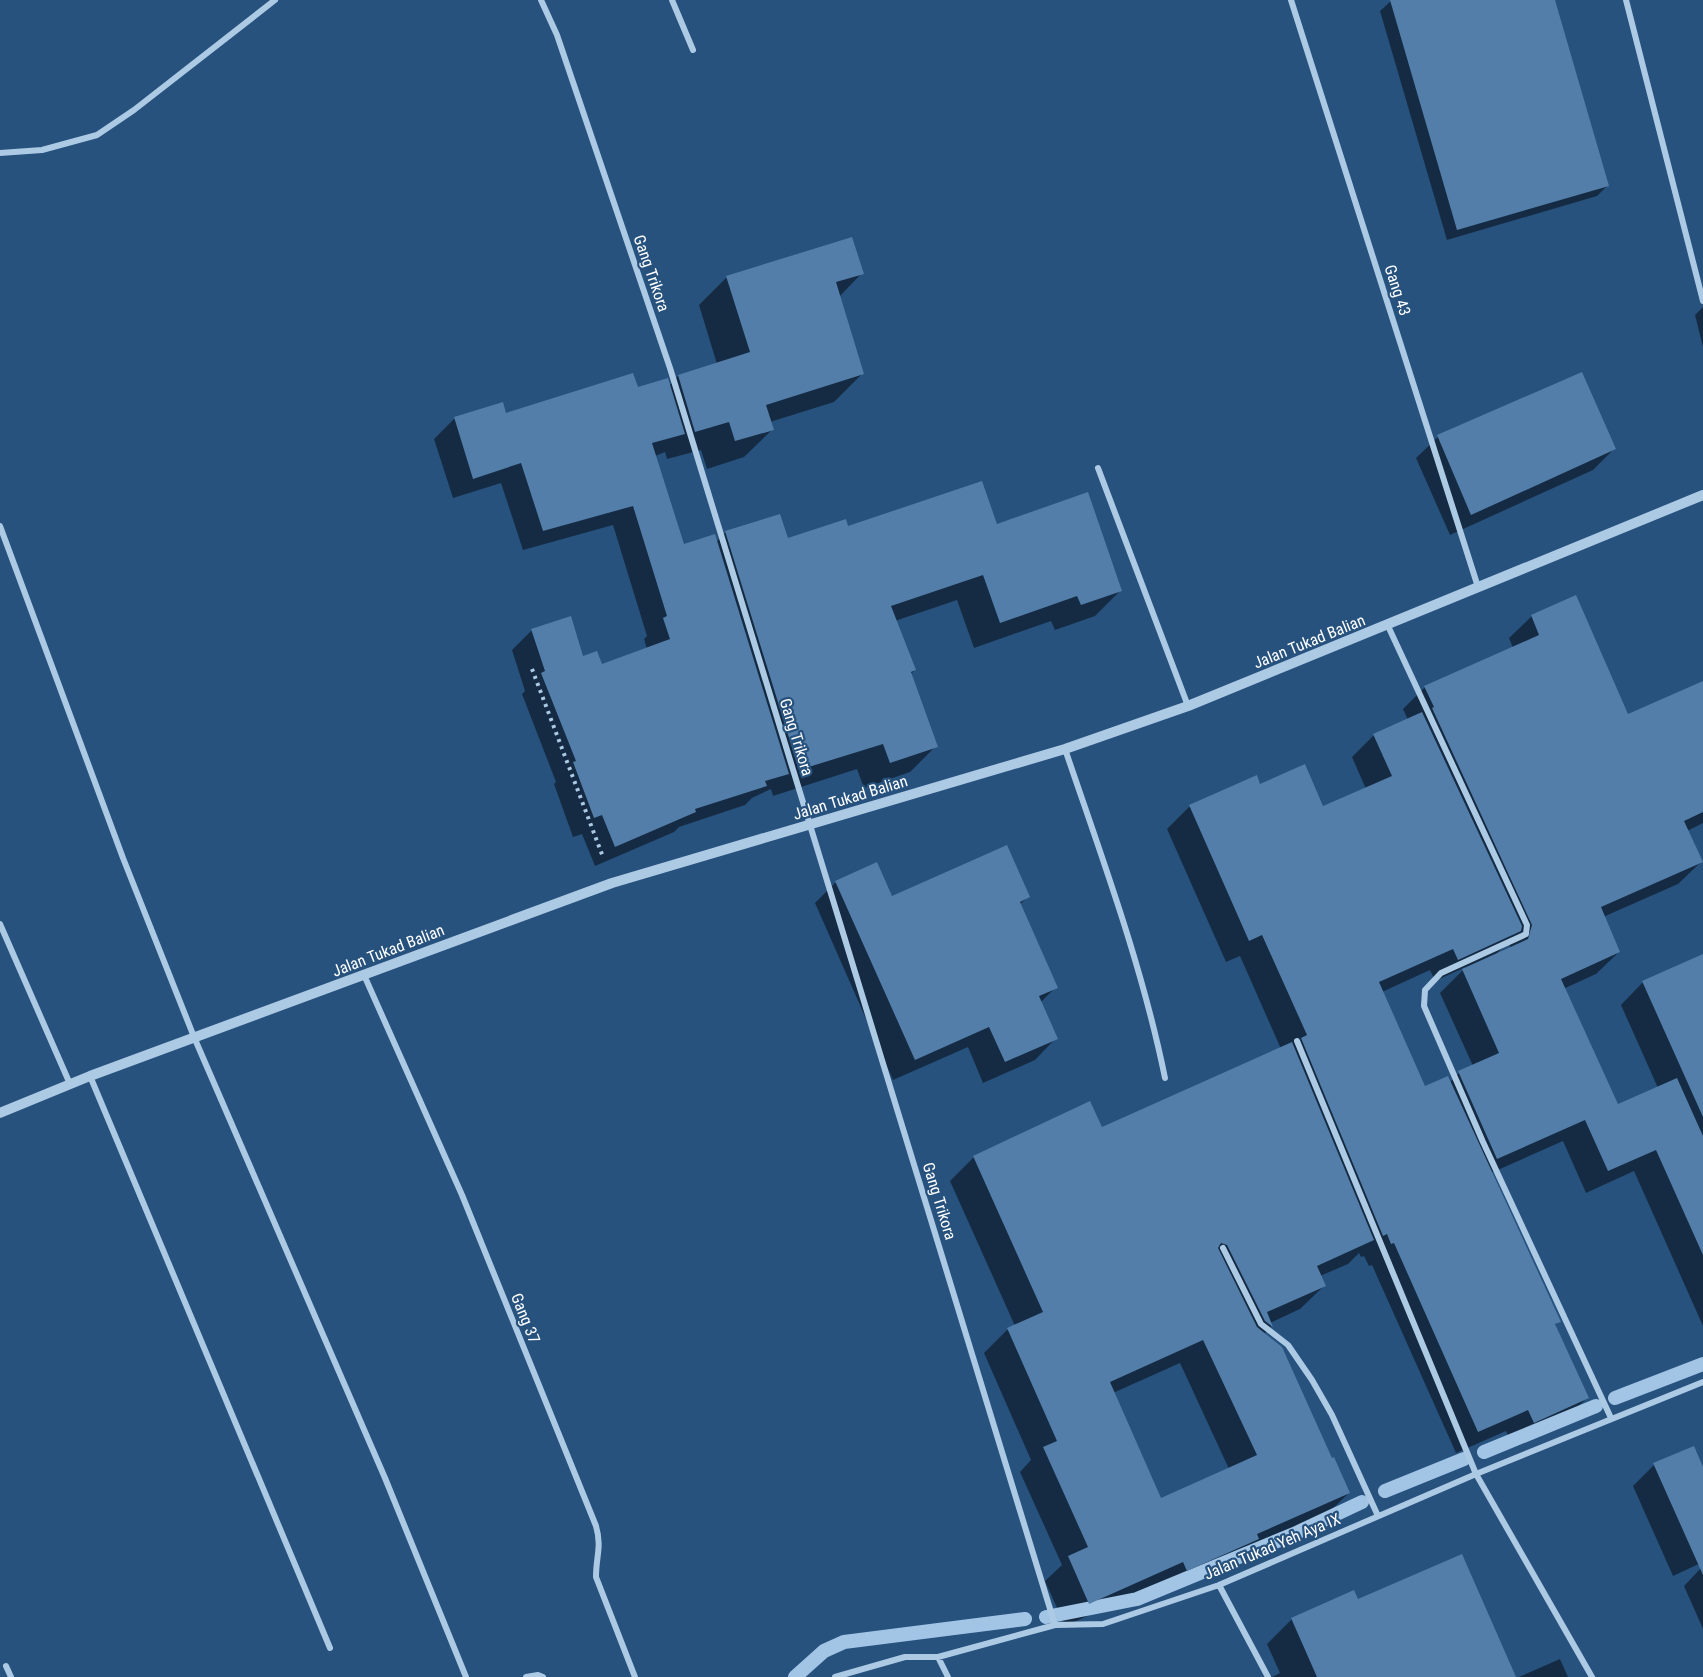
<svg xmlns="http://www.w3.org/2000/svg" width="1703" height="1677" font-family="'Roboto Condensed',sans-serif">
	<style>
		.shadow { fill: #0007; fill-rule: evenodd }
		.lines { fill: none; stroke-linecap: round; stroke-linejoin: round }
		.stream { stroke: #a2c5e6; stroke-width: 14 }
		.building { fill: #537ea9; fill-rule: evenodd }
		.path { stroke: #adcae5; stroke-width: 4; stroke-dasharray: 3 4.5; stroke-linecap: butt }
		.minor { stroke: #adcae5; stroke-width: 6 }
		.tertiary { stroke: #adcae5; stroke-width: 10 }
		.labels { text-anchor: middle; stroke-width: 4.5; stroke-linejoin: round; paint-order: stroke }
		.street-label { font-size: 16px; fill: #fff; stroke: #27527e }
	</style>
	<rect width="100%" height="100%" fill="#27527e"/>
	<path class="shadow" d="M 1392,0 L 1553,0 L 1607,186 L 1597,196 L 1447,240 L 1380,11 Z
		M 862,273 L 839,297 L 862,374 L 834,402 L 770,422 L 773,429 L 744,457 L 707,469 L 701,450 L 667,459 L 665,452 L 655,456 L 683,546 L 716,542 L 726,532 L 787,539 L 847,528 L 996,526 L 1121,590 L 1095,616 L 1055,630 L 1051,621 L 974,648 L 957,600 L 895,621 L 915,670 L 910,675 L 936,746 L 910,772 L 864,788 L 857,769 L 773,796 L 771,789 L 752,798 L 745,805 L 679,827 L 674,832 L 595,866 L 582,834 L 573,837 L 554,784 L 556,782 L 522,694 L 525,691 L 512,650 L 532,630 L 582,658 L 601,665 L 647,649 L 644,639 L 647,636 L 613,525 L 523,550 L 501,483 L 453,498 L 434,439 L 454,419 L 502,404 L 505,414 L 637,389 L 669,386 L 678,376 L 717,364 L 699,305 L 727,277 Z
		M 1703,307 L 1703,347 L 1695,315 Z
		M 1438,437 L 1614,449 L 1593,470 L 1450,535 L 1416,458 Z
		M 1532,616 L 1627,716 L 1703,683 L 1703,823 L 1687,831 L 1701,862 L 1678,884 L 1603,917 L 1619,952 L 1596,974 L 1563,989 L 1617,1106 L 1658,1088 L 1621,1005 L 1643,982 L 1703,956 L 1703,1326 L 1634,1171 L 1586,1193 L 1563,1141 L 1491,1173 L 1559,1321 L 1555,1325 L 1587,1398 L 1564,1420 L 1512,1444 L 1506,1431 L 1456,1453 L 1372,1265 L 1369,1266 L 1364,1256 L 1361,1257 L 1359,1253 L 1348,1264 L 1320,1276 L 1324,1286 L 1300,1309 L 1270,1323 L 1271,1327 L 1264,1334 L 1349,1493 L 1325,1516 L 1244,1552 L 1234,1563 L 1163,1594 L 1159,1584 L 1065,1626 L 1045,1581 L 1062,1565 L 1020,1472 L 1031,1460 L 984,1353 L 1007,1330 L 1015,1326 L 950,1181 L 974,1157 L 1101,1129 L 1281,1049 L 1240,956 L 1226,962 L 1167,829 L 1189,807 L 1256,777 L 1260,786 L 1323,808 L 1366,789 L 1352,757 L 1374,735 L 1408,720 L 1403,709 L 1425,687 L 1513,648 L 1509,638 ZM 1508,942 L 1511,948 L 1494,956 ZM 1466,967 L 1440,993 L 1473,1066 L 1459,1073 L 1450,1082 L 1424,1088 L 1382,992 L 1430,970 L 1435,981 ZM 1180,1363 L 1229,1469 L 1160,1500 L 1113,1393 Z
		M 836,882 L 891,898 L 1028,897 L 1019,905 L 1056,987 L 1040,1003 L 1056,1038 L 1035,1060 L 983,1083 L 968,1047 L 893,1080 L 815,903 Z
		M 1654,1465 L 1703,1471 L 1703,1562 L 1673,1576 L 1633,1486 Z
		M 1703,1566 L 1703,1629 L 1684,1586 Z
		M 1357,1601 L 1515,1677 L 1272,1677 L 1280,1673 L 1267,1644 L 1292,1619 Z
		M 1560,1659 L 1568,1677 L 1519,1677 Z"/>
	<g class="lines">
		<path class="stream" d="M 1615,1398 L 1703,1364
			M 1484,1452 L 1596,1406
			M 1385,1491 L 1464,1459
			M 1046,1617 L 1137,1599 L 1294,1534 L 1362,1502
			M 795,1677 L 824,1651 L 844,1642 L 1025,1619"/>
	</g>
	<path class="building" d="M 1390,0 L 1555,0 L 1609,186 L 1457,230 Z
		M 852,237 L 864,274 L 836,282 L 864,374 L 766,405 L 774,430 L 735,441 L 729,422 L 695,432 L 678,375 L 750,352 L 726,276 Z
		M 1582,372 L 1616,449 L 1471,515 L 1437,435 Z
		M 633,373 L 638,387 L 668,378 L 685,434 L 652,443 L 684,544 L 715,534 L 789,774 L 765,781 L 767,786 L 695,809 L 696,812 L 615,847 L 602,815 L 594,818 L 573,762 L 576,761 L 541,673 L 545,671 L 531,629 L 571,616 L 583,656 L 597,651 L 602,664 L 670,639 L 663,618 L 667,616 L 633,506 L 543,531 L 521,463 L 473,479 L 454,417 L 503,402 L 506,413 Z
		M 982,481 L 997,524 L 1088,492 L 1122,591 L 1081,605 L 1077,596 L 1000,623 L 983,575 L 891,606 L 916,670 L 911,672 L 938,747 L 890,763 L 883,744 L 799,770 L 725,531 L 780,514 L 788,538 L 846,519 L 848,526 Z
		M 1576,595 L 1628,714 L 1703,681 L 1703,812 L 1684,821 L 1703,862 L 1601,907 L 1620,952 L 1561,979 L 1618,1104 L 1677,1078 L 1703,1136 L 1703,1255 L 1656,1150 L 1608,1171 L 1585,1120 L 1497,1159 L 1458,1071 L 1499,1053 L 1462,969 L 1528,939 L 1532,925 L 1432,708 L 1434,707 L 1424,686 L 1539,635 L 1531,615 Z
		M 1422,712 L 1522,926 L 1521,931 L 1458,960 L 1453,949 L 1379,982 L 1425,1086 L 1448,1076 L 1561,1322 L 1555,1324 L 1589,1398 L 1534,1423 L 1528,1410 L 1478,1432 L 1394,1243 L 1391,1244 L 1387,1234 L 1383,1236 L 1301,1038 L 1307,1035 L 1262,935 L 1249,941 L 1189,805 L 1257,775 L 1260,784 L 1305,764 L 1323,806 L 1392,776 L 1373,734 Z
		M 1007,845 L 1030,897 L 1020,902 L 1058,988 L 1039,996 L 1058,1039 L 1005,1062 L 989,1027 L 915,1060 L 835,881 L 877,862 L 892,896 Z
		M 1703,954 L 1703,1117 L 1642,981 Z
		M 1292,1042 L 1374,1240 L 1317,1266 L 1326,1286 L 1267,1312 L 1273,1327 L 1265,1321 L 1227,1245 L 1221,1243 L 1218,1248 L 1257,1327 L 1282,1347 L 1332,1458 L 1334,1457 L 1350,1493 L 1257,1534 L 1259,1539 L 1187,1571 L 1183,1562 L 1089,1604 L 1068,1556 L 1088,1547 L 1043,1447 L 1057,1441 L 1007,1328 L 1043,1312 L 973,1156 L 1090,1101 L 1102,1127 ZM 1203,1340 L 1257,1455 L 1161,1498 L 1110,1382 Z
		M 1694,1446 L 1703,1467 L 1703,1575 L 1653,1463 Z
		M 1462,1554 L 1516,1677 L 1317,1677 L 1291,1618 L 1354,1590 L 1358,1599 Z"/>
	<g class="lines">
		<path class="path" d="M 532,669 L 603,857"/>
		<path class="minor" d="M 541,0 L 557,35 L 670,368 L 1055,1625
			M 672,0 L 693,50
			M 1291,0 L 1478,587
			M 1626,0 L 1703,301
			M 0,153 L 42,150 L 97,135 L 134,110 L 275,0
			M 1098,468 L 1188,706
			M 0,526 L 123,858 L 194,1037 L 385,1478 L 466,1677
			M 1388,626 L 1527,925 L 1526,934 L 1522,936 L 1441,973 L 1425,990 L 1424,1006 L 1483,1142 L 1611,1418
			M 1065,749 C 1102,858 1142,965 1165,1078
			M 0,924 L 70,1084
			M 364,975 L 462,1195 L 596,1526 C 602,1547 596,1556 596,1577 L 635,1677
			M 1297,1041 L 1476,1474 L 1592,1677
			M 90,1076 L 330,1648
			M 1223,1248 L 1261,1324 L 1288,1345 L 1312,1380 L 1332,1415 L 1378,1516
			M 1219,1585 L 1268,1677
			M 938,1657 L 948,1677
			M 6,1666 L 11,1677
			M 526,1677 L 538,1675 L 543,1677
			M 835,1677 L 905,1657 L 938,1657 L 1055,1625 L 1103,1624 L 1219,1585 L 1476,1474 L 1703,1382"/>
		<path class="tertiary" d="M 0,1113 L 90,1076 L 612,883 L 1065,749 L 1188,706 L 1703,495"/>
	</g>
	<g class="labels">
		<g class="street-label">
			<text transform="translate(652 273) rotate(71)" y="6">Gang Trikora</text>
			<text transform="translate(1398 290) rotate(72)" y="6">Gang 43</text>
			<text transform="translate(1309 641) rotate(-22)" y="6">Jalan Tukad Balian</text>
			<text transform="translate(797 737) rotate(73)" y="6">Gang Trikora</text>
			<text transform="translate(850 797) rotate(-17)" y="6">Jalan Tukad Balian</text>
			<text transform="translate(388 950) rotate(-21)" y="6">Jalan Tukad Balian</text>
			<text transform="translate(940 1201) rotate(73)" y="6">Gang Trikora</text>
			<text transform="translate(526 1318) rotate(68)" y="6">Gang 37</text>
			<text transform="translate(1272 1546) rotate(-23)" y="6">Jalan Tukad Yeh Aya IX</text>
		</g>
	</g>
</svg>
